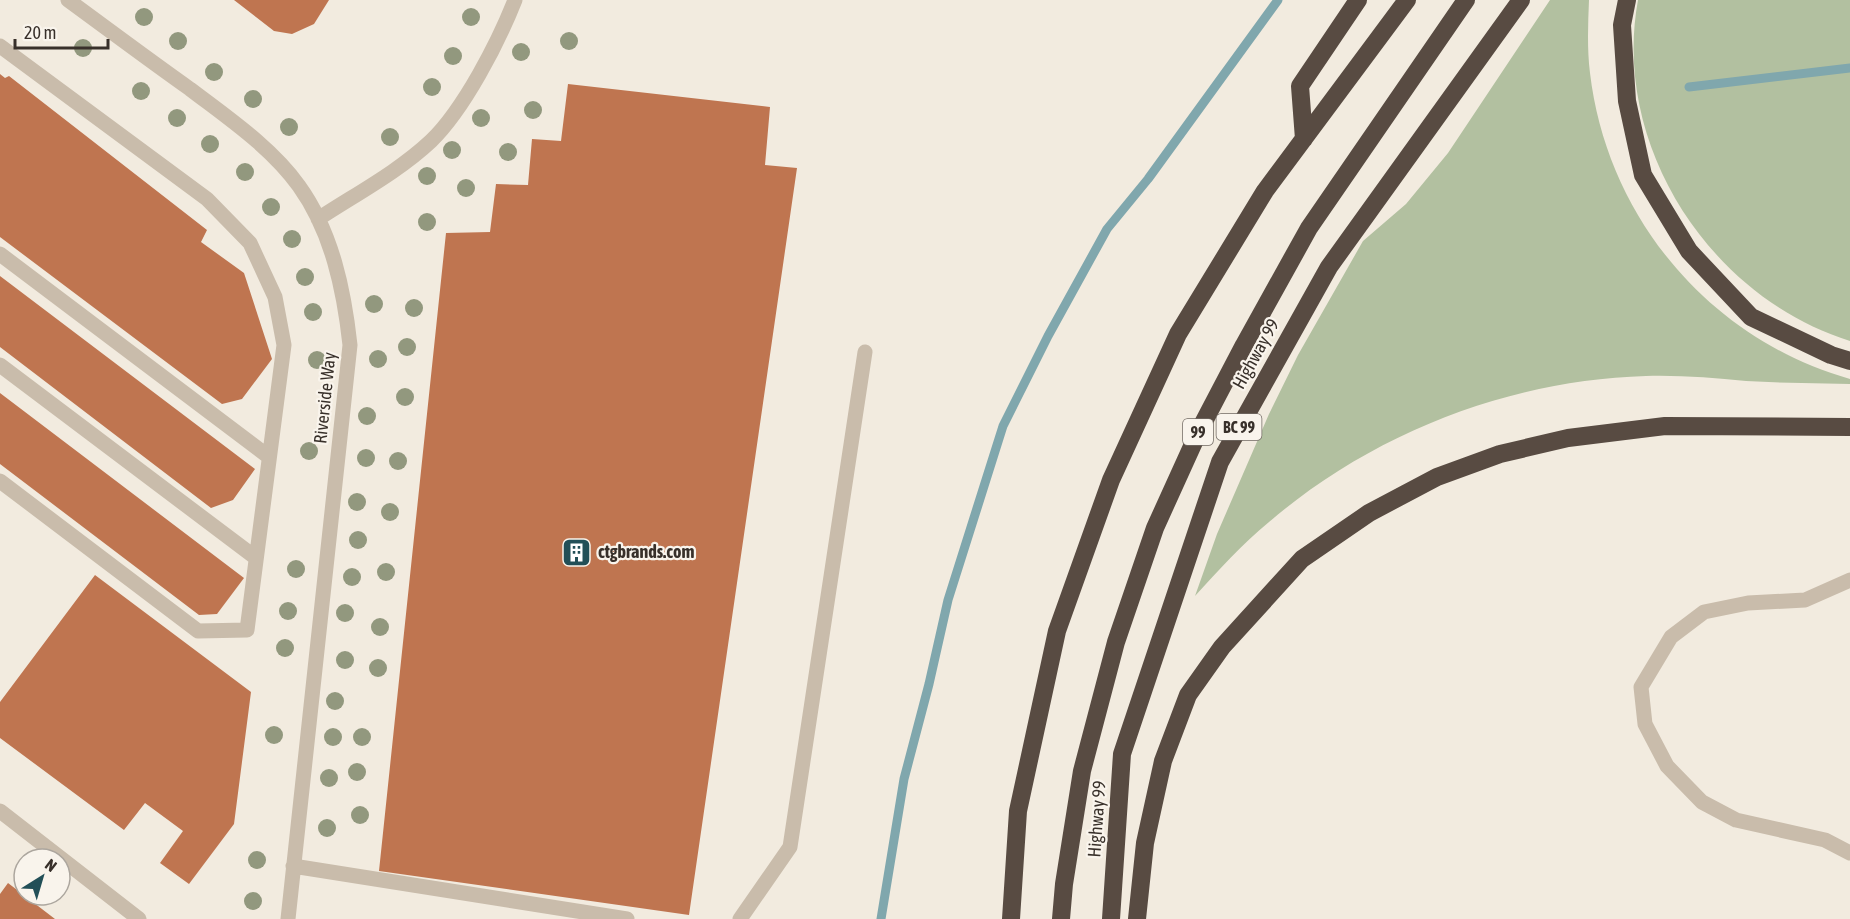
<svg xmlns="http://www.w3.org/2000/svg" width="1850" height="919" font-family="'Asap Condensed',sans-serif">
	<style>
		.green { fill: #b2c0a0 }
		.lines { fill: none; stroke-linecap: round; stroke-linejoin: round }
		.stream { stroke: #80a7ad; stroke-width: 9 }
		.building { fill: #bf7550 }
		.minor { stroke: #c9bcab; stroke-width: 15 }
		.highway { stroke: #584b42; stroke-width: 18 }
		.tree { fill: #92987e }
		.labels { text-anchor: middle; stroke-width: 4.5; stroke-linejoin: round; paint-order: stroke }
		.shield { fill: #f9f4ec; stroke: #726b64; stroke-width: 1.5 }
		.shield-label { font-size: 16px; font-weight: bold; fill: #38302a }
		.street-label { font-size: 18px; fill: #38302a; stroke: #f9f4ec }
		.poi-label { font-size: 18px; font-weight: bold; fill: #38302a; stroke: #f9f4ec; text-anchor: start }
	</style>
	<rect width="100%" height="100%" fill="#f2ebdf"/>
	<path class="green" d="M 1550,0 L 1589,0 C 1588,24 1587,49 1590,73 C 1607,217 1709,339 1850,379 L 1850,384 C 1815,383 1780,383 1746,381 C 1713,378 1680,375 1646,376 C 1509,380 1373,433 1269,522 C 1242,544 1219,570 1195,596 L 1217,534 L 1269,414 L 1298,355 L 1363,241 L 1406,204 L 1448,153 Z
		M 1638,0 L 1850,0 L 1850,341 C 1711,298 1611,146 1638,0 Z"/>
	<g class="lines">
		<path class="stream" d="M 1689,87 L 1850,68
			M 881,919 L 904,779 L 929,684 L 948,600 L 1003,426 L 1048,336 L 1107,229 L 1148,179 L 1278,0"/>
	</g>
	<path class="building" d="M 234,0 L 329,0 L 314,24 L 292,34 L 274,31 Z
		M 0,74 L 5,78 L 9,76 L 207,230 L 201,242 L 244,273 L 272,359 L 242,399 L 222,404 L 0,237 Z
		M 568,84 L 770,107 L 765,165 L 797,168 L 689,915 L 379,871 L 446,233 L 490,232 L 496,184 L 528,185 L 532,139 L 561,141 Z
		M 0,276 L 255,469 L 233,500 L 211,508 L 0,347 Z
		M 0,393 L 244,578 L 217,614 L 199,615 L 0,464 Z
		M 95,575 L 251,692 L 234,824 L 189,884 L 160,863 L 183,831 L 145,803 L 124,830 L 0,738 L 0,702 Z
		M 8,883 L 55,919 L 0,919 L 0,894 Z"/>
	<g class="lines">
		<path class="minor" d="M 68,0 C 109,30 149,60 190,89 C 228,118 271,147 299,186 C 332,232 344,290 350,345 L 288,919
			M 0,46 L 207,199 L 250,243 L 275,297 L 284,345 L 247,630 L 198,631 L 0,481
			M 318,219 C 356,194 398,172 431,141 C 464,109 498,43 515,0
			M 0,254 L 269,457
			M 0,365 L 256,558
			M 1850,580 L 1805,600 L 1748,603 L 1704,612 L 1671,637 L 1641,687 L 1645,724 L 1667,766 L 1702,802 L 1736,820 L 1825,840 L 1850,853
			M 0,811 L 139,919
			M 293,866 L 627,919
			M 740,919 L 790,847 L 865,352"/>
		<path class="highway" d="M 1627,0 L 1622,25 L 1627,101 L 1643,175 L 1689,251 L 1751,317 L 1831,355 L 1850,361
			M 1304,139 L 1300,86 L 1358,0
			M 1011,919 L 1018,811 L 1057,631 L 1111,480 L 1178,334 L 1265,191 L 1407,0
			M 1061,919 L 1064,884 L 1082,771 L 1116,642 L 1155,528 L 1199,431 L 1244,345 L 1309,228 L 1466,0
			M 1111,919 L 1122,754 L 1220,462 L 1329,267 L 1521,0
			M 1137,919 L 1145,843 L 1163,761 L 1188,695 L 1222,647 L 1302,559 L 1369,513 L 1437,477 L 1500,454 L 1568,438 L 1665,426 L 1850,427"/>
	</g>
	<g class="tree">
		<circle cx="144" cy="17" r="9"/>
		<circle cx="471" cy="17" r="9"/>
		<circle cx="178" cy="41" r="9"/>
		<circle cx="569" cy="41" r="9"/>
		<circle cx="83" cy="48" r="9"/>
		<circle cx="521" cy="52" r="9"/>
		<circle cx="453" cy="56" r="9"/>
		<circle cx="214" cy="72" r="9"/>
		<circle cx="432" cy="87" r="9"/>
		<circle cx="141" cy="91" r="9"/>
		<circle cx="253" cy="99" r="9"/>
		<circle cx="533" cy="110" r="9"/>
		<circle cx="177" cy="118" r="9"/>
		<circle cx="481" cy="118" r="9"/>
		<circle cx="289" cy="127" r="9"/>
		<circle cx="390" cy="137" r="9"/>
		<circle cx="210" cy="144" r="9"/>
		<circle cx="452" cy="150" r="9"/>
		<circle cx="508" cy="152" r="9"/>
		<circle cx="245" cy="172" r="9"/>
		<circle cx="427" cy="176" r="9"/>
		<circle cx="466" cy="188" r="9"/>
		<circle cx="271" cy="207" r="9"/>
		<circle cx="427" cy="222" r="9"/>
		<circle cx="292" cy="239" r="9"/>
		<circle cx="305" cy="277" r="9"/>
		<circle cx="374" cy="304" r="9"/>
		<circle cx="414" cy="308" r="9"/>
		<circle cx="313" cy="312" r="9"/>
		<circle cx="407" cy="347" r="9"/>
		<circle cx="378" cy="359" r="9"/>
		<circle cx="317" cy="360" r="9"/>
		<circle cx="405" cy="397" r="9"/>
		<circle cx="367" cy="416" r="9"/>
		<circle cx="309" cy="451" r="9"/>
		<circle cx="366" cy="458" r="9"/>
		<circle cx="398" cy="461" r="9"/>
		<circle cx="357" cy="502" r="9"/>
		<circle cx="390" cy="512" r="9"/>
		<circle cx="358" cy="540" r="9"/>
		<circle cx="296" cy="569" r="9"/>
		<circle cx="386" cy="572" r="9"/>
		<circle cx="352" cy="577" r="9"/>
		<circle cx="288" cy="611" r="9"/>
		<circle cx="345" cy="613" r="9"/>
		<circle cx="380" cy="627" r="9"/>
		<circle cx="285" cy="648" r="9"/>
		<circle cx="345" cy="660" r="9"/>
		<circle cx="378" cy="668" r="9"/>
		<circle cx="335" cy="701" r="9"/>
		<circle cx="274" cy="735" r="9"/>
		<circle cx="333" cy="737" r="9"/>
		<circle cx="362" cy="737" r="9"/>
		<circle cx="357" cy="772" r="9"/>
		<circle cx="329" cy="778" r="9"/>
		<circle cx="360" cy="815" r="9"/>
		<circle cx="327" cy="828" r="9"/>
		<circle cx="257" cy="860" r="9"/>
		<circle cx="253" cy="901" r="9"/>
	</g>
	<defs>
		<symbol id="building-square" viewBox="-11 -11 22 22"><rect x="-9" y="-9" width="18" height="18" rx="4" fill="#224f57" stroke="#f9f4ec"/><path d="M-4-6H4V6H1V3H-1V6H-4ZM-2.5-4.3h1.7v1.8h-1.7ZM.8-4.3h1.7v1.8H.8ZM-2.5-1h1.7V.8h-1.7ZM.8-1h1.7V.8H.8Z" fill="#fff"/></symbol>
	</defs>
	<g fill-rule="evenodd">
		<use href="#building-square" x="560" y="536" width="33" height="33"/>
	</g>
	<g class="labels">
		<g class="shield">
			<rect x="1216.5" y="414" width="45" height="26" rx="4.5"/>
			<rect x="1183" y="419" width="30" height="26" rx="4.5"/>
		</g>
		<g class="shield-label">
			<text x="1239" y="433">BC 99</text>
			<text x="1198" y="438">99</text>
		</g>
		<g class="street-label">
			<text transform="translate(1256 354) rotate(-61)" y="6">Highway 99</text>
			<text transform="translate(325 398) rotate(-84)" y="6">Riverside Way</text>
			<text transform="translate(1097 819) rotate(-86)" y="6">Highway 99</text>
		</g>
		<g class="poi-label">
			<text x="598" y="558">ctgbrands.com</text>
		</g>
	</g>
	<g transform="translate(42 877) rotate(37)"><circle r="28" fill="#f9f4ec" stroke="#aca69e" stroke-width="1.5"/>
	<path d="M0-4.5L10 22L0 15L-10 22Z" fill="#224f57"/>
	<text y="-9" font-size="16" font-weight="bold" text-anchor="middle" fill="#38302a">N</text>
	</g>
	<path d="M15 39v9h93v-9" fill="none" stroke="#38302a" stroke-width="3"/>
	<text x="24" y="39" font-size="18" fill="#38302a" stroke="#f9f4ec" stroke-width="4.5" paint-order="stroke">20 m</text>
</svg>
